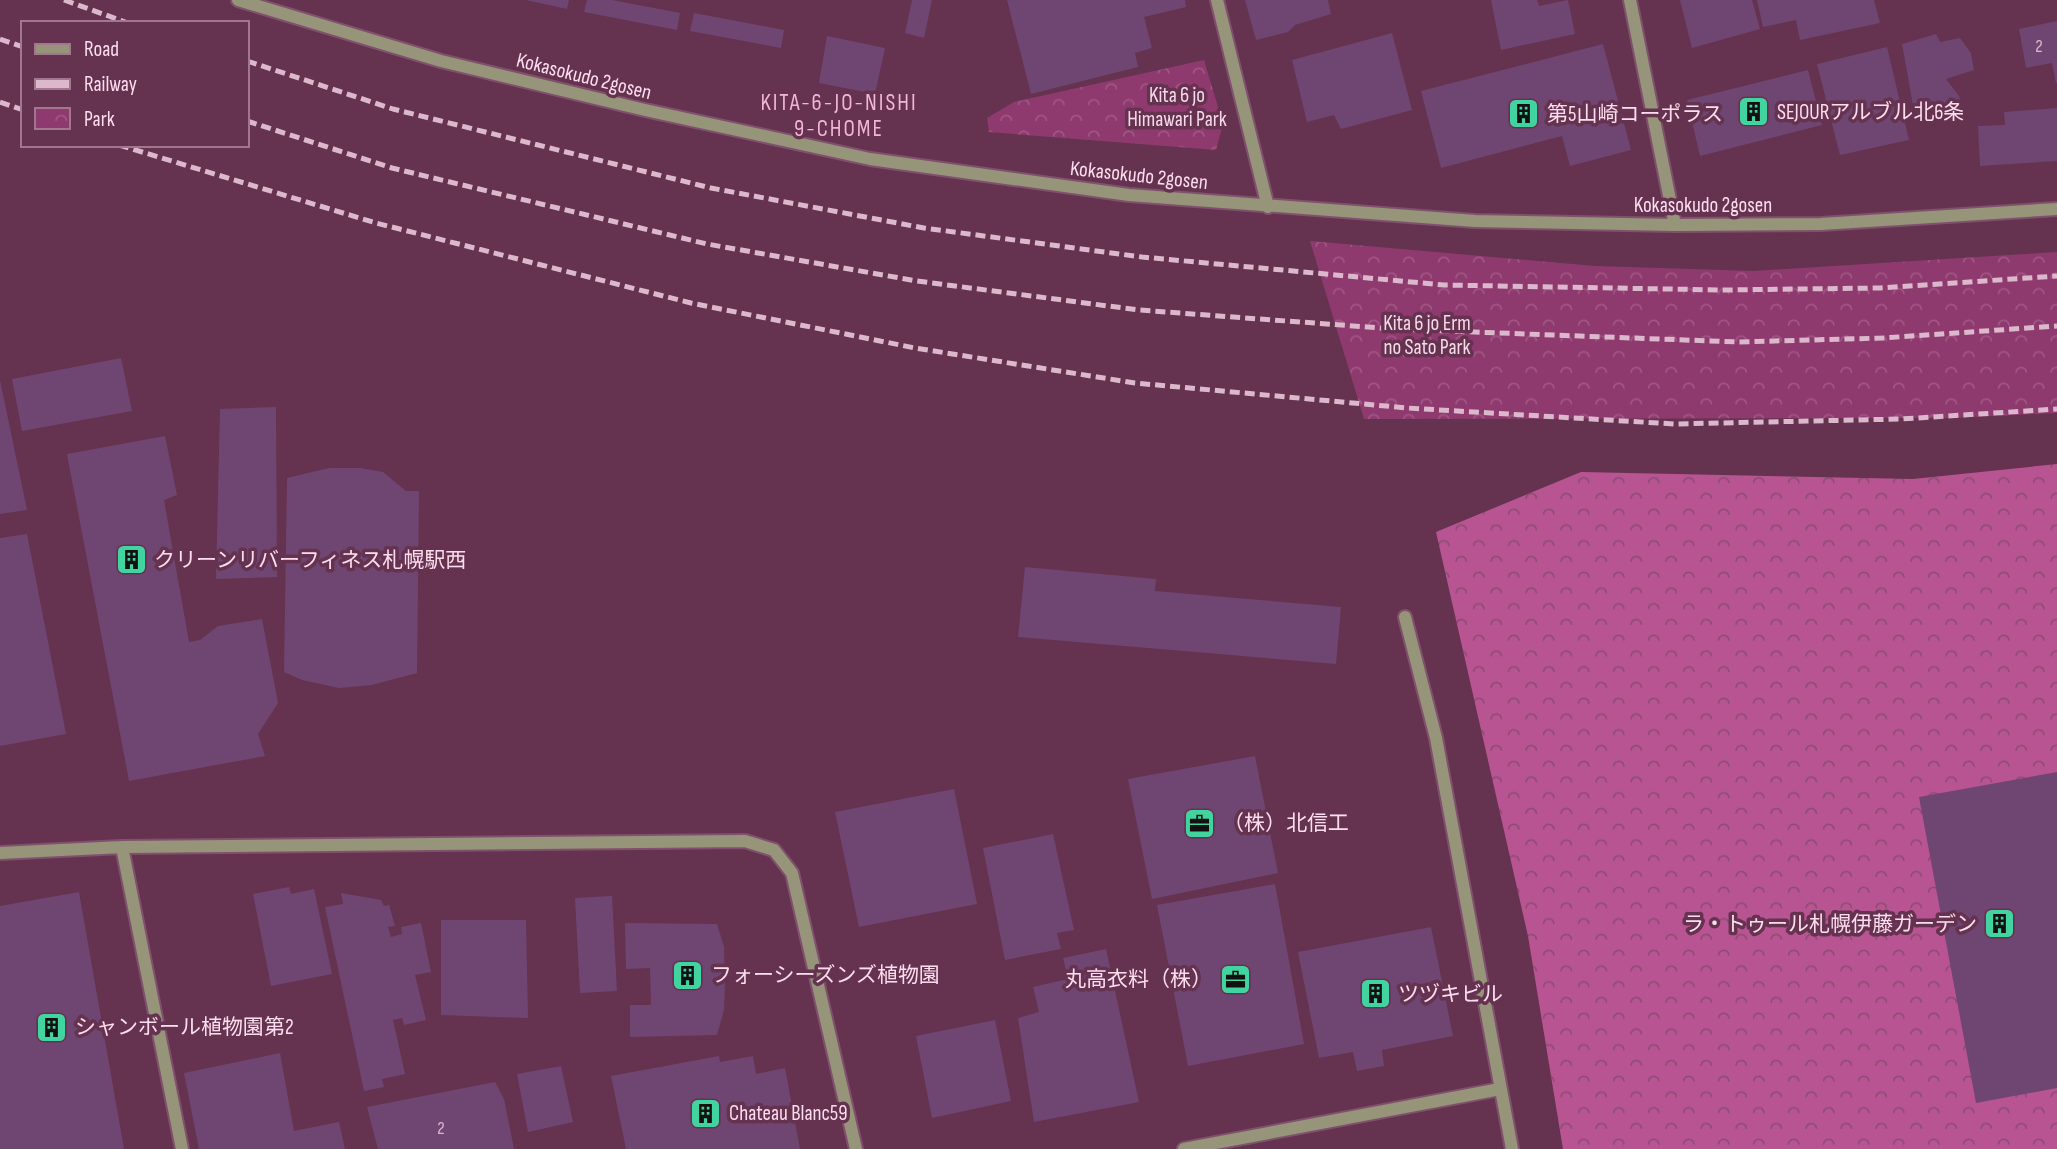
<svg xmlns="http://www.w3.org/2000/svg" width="2057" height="1149" font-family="'Sofia Sans Condensed','Noto Sans JP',sans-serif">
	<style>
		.forest { fill: url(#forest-crowns) }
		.park { fill: url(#park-crowns) }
		.building { fill: #6f4671 }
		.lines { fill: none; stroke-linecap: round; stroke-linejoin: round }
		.minor-casing { stroke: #80516c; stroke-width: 16 }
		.minor { stroke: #96957a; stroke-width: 12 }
		.rail { stroke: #dcb8cc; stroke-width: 5; stroke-dasharray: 10 5; stroke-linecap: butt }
		.labels { text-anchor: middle; stroke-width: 7; stroke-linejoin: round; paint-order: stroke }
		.number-label { font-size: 18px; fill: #dab7cf }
		.street-label { font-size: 21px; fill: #fdddee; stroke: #653250 }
		.park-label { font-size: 21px; fill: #f6dae9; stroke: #653250 }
		.poi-label { font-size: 21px; fill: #fdddee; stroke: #653250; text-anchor: start }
		.neighbourhood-label { font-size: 23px; letter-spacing: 2px; fill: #f3b5d7; stroke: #653250 }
	</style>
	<defs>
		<pattern id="forest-crowns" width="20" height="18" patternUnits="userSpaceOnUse" patternTransform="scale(1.75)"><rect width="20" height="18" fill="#b95492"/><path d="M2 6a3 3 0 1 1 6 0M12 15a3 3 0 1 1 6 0" fill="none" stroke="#8d4d74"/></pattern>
		<pattern id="park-crowns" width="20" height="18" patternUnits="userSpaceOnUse" patternTransform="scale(1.75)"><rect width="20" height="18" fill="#8f3a6f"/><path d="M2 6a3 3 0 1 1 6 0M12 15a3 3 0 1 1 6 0" fill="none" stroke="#a05684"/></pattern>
	</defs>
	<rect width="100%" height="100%" fill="#653250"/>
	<path class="forest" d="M 2057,464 L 2057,1149 L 1563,1149 L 1528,936 L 1436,532 L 1581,472 L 1913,479 Z"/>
	<path class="park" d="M 1204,60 L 1223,124 L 1216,150 L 989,132 L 987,118 L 1014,102 Z
		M 1310,241 L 1595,266 L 1754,271 L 2057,252 L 2057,413 L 1952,418 L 1364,419 Z"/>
	<path class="building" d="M 526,0 L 569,0 L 567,9 Z
		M 587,0 L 612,0 L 680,13 L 677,30 L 584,12 Z
		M 912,0 L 932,0 L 924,38 L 905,33 Z
		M 1007,0 L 1185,0 L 1186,7 L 1144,17 L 1152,48 L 1135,53 L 1138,67 L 1031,94 Z
		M 1245,0 L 1328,0 L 1331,14 L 1295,25 L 1288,32 L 1256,40 Z
		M 1491,0 L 1537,0 L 1539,6 L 1568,0 L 1575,34 L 1501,50 Z
		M 1680,0 L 1752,0 L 1760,29 L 1692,48 Z
		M 1757,0 L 1874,0 L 1880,23 L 1800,40 L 1796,20 L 1763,27 Z
		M 694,13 L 784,30 L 781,48 L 690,31 Z
		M 2057,21 L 2057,83 L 2056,83 L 2052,63 L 2026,68 L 2019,29 Z
		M 1392,33 L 1412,110 L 1341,129 L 1334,115 L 1307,122 L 1292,60 Z
		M 1936,34 L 1940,42 L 1960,38 L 1971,53 L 1974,70 L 1946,79 L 1959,96 L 1965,114 L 1926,122 L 1923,110 L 1914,111 L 1902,44 Z
		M 827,36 L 885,48 L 875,94 L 819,83 Z
		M 1603,44 L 1631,150 L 1570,166 L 1562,136 L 1441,168 L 1421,91 Z
		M 1887,47 L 1909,140 L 1840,155 L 1817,64 Z
		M 1808,70 L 1822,125 L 1700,156 L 1687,100 Z
		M 2057,108 L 2057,161 L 1980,166 L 1978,126 L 2005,125 L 2004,112 Z
		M 121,358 L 132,411 L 22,431 L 12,379 Z
		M 0,380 L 27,510 L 0,514 Z
		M 276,407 L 277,577 L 216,579 L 220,409 Z
		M 165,436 L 177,495 L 164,500 L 189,642 L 200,640 L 218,626 L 262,619 L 278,703 L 258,734 L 265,756 L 129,781 L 67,454 Z
		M 329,468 L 360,468 L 383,472 L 406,491 L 419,491 L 417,673 L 372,685 L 339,688 L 302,680 L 284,672 L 287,478 Z
		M 27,534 L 66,734 L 0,746 L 0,538 Z
		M 1025,567 L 1156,579 L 1155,591 L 1341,607 L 1336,664 L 1018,637 Z
		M 1255,756 L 1278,873 L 1152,899 L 1128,779 Z
		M 2057,772 L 2057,1088 L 1976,1103 L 1919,797 Z
		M 954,789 L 977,904 L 859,927 L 835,812 Z
		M 1053,834 L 1074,930 L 1057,933 L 1061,949 L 1005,960 L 983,848 Z
		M 1275,884 L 1304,1044 L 1188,1066 L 1157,905 Z
		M 289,887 L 291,894 L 314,889 L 332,974 L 271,986 L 253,894 Z
		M 79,892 L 124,1149 L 0,1149 L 0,906 Z
		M 341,893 L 381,900 L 384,906 L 389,905 L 395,926 L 388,927 L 391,937 L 402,934 L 401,927 L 421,923 L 431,972 L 415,975 L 426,1020 L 404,1025 L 402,1018 L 393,1020 L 405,1074 L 382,1079 L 384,1087 L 364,1091 L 325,907 L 343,904 Z
		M 612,896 L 617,991 L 580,993 L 575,898 Z
		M 441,920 L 526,920 L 528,1018 L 441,1015 Z
		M 625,923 L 717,924 L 724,947 L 725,981 L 724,1010 L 717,1035 L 630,1037 L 630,1005 L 651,1005 L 650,968 L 626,969 Z
		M 1431,927 L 1453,1036 L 1382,1050 L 1384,1066 L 1357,1071 L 1353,1052 L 1319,1058 L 1298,952 Z
		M 1106,949 L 1139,1102 L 1034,1122 L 1018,1018 L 1039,1012 L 1033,987 L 1068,979 L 1063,958 Z
		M 995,1020 L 1011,1101 L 932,1118 L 916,1036 Z
		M 280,1053 L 294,1131 L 339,1122 L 345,1149 L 199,1149 L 184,1073 Z
		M 719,1056 L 720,1062 L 753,1056 L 756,1074 L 785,1068 L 800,1149 L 626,1149 L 611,1076 Z
		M 561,1066 L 573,1122 L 528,1132 L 517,1074 Z
		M 495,1082 L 504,1099 L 514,1149 L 378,1149 L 367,1107 Z"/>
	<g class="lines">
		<defs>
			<path id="minor" d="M 238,0 L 441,61 L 645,110 L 870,159 L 1129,195 L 1475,221 L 1675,225 L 1821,224 L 2057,209
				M 1217,0 L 1268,207
				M 1630,0 L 1675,225
				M 1405,617 L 1436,738 L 1512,1149
				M 122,847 L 182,1149
				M 0,853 L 122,847 L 745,841 L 774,850 L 792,873 L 856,1149
				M 1184,1149 L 1500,1089"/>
		</defs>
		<use href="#minor" class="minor-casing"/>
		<use href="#minor" class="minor"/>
		<path class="rail" d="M 64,0 L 128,23
			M 0,39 L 23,47
			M 247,61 L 393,109 L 711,188 L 924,228 L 1142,257 L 1444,285 L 1723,290 L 1880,288 L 2057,276
			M 0,102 L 23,110
			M 247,121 L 392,168 L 707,244 L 917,281 L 1139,310 L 1394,329 L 1738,342 L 1883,338 L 2057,326
			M 119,145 L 376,223 L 691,303 L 915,348 L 1135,383 L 1407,408 L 1675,424 L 1901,419 L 2057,409"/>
	</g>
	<defs>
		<symbol id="building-square" viewBox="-11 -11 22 22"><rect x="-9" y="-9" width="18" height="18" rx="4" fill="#42d4a0" stroke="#653250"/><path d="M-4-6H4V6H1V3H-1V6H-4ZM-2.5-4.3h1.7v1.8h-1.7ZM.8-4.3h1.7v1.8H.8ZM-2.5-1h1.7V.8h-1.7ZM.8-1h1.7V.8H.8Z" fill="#111"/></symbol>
		<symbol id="office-square" viewBox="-11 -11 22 22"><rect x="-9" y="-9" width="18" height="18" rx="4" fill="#42d4a0" stroke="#653250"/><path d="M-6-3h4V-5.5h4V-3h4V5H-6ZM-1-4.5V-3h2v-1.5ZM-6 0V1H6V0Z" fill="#111"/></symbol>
	</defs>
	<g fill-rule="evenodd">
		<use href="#building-square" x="1736" y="94" width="35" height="35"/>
		<use href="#building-square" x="1506" y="96" width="35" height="35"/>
		<use href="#building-square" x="114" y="542" width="35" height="35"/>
		<use href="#office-square" x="1182" y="806" width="35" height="35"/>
		<use href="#building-square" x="1982" y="906" width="35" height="35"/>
		<use href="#building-square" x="670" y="958" width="35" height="35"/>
		<use href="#office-square" x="1218" y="962" width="35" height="35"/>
		<use href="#building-square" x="1358" y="976" width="35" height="35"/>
		<use href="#building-square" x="34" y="1010" width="35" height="35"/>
		<use href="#building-square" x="688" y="1096" width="35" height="35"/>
	</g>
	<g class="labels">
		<g class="number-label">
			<text x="2039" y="52">2</text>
			<text x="441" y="1134">2</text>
		</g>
		<g class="street-label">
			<text transform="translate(584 76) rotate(14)" y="7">Kokasokudo 2gosen</text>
			<text transform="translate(1139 175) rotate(6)" y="7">Kokasokudo 2gosen</text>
			<text x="1703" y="212">Kokasokudo 2gosen</text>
		</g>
		<g class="park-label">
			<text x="1177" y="102">Kita 6 jo<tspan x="1177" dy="24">Himawari Park</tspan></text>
			<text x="1427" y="330">Kita 6 jo Erm<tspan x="1427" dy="24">no Sato Park</tspan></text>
		</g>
		<g class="poi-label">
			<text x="1777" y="119">SEJOURアルブル北6条</text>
			<text x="1547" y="121">第5山崎コーポラス</text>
			<text x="154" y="567">クリーンリバーフィネス札幌駅西</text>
			<text x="1223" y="830">（株）北信工</text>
			<text x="1977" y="931" text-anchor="end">ラ・トゥール札幌伊藤ガーデン</text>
			<text x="711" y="982">フォーシーズンズ植物園</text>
			<text x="1212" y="986" text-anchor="end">丸高衣料（株）</text>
			<text x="1398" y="1001">ツヅキビル</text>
			<text x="75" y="1034">シャンボール植物園第2</text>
			<text x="729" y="1120">Chateau Blanc59</text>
		</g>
		<g class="neighbourhood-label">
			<text x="839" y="110">KITA-6-JO-NISHI<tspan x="839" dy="26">9-CHOME</tspan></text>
		</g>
	</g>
	<rect x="21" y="21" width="228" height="126" fill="#653250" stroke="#a2768f" stroke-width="2"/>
	<rect x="35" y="44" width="35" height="10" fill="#96957a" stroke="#a2768f" stroke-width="2"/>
	<text x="84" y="56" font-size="21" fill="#fdddee">Road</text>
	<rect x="35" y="79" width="35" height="10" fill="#dcb8cc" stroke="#a2768f" stroke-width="2"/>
	<text x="84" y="91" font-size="21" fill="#fdddee">Railway</text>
	<rect x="35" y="108" width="35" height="21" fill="url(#park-crowns)" stroke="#a2768f" stroke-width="2"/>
	<text x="84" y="126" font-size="21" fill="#fdddee">Park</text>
</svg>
